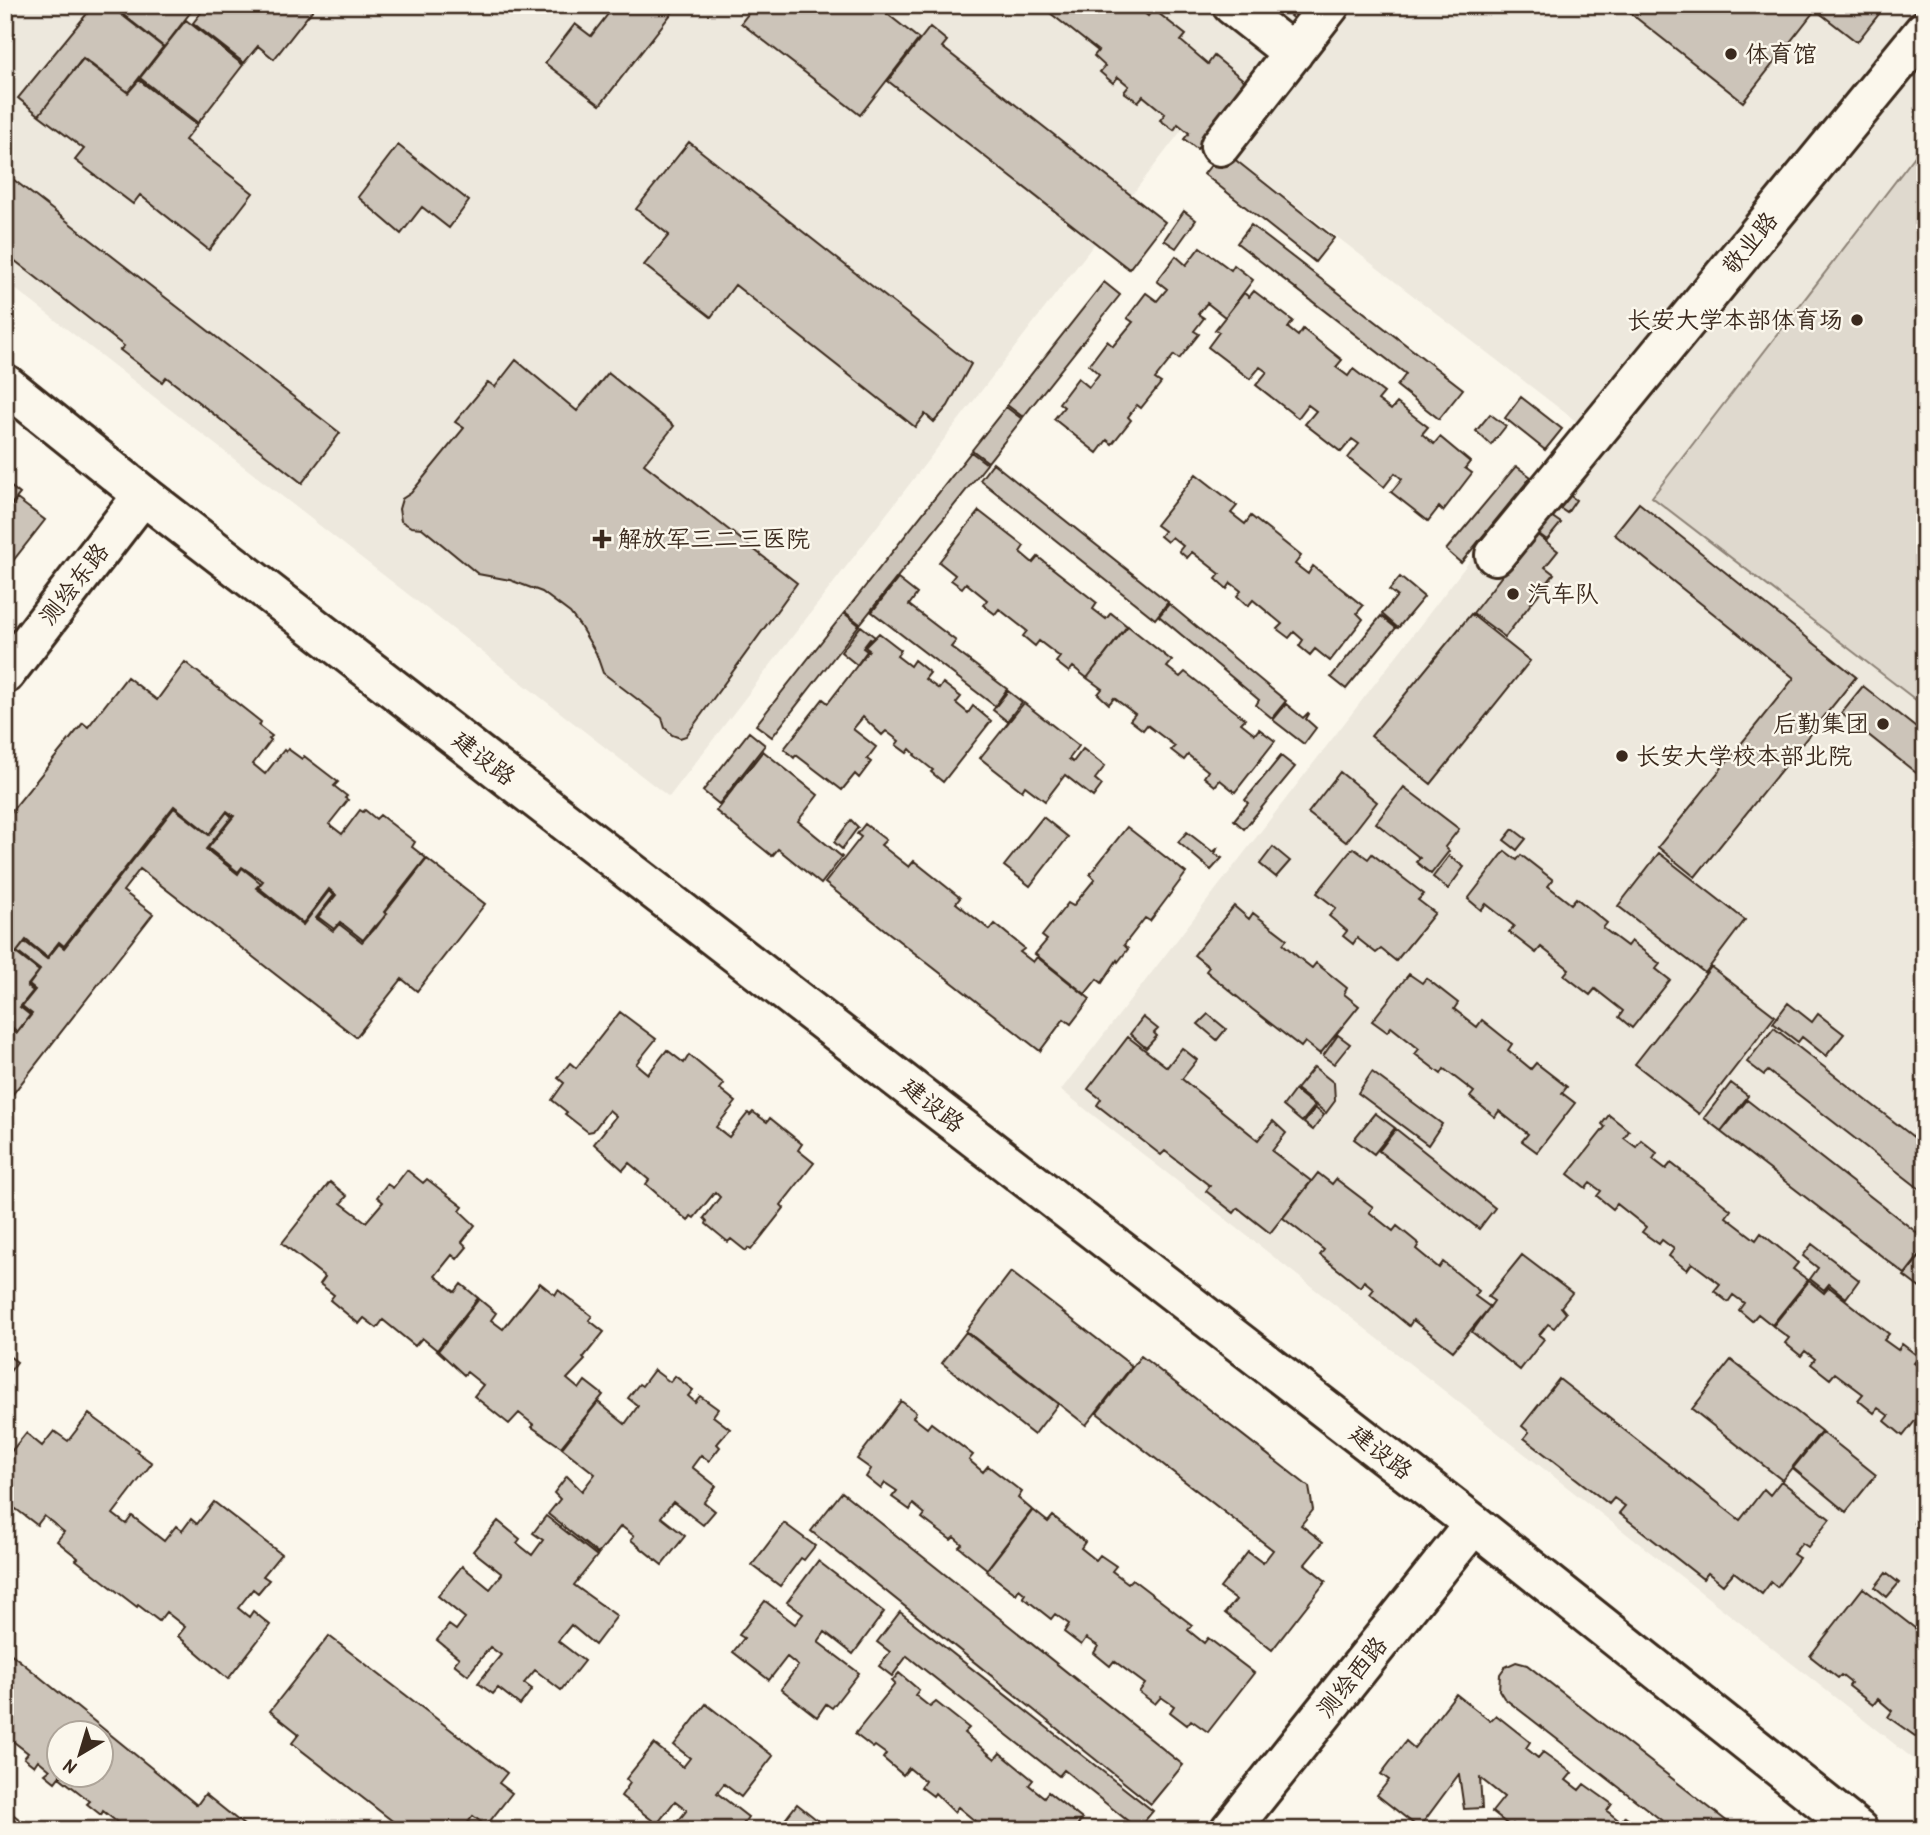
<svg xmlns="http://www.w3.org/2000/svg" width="1930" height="1835" font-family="'Patrick Hand','LXGW WenKai TC',sans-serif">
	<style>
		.built { fill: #ede8dd }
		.green { fill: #dfd9ce; stroke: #8d8276; stroke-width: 2 }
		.building { fill: #ccc4b9; stroke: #3b2a1e; stroke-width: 2; fill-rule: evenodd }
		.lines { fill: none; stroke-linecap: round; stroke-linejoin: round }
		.minor-casing { stroke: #3b2a1e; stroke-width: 44 }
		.minor { stroke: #fbf7ec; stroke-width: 38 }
		.poi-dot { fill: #3b2a1e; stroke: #fbf7ec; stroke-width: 2.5 }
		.labels { text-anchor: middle; stroke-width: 5; stroke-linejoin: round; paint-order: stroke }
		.poi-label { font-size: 24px; fill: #3b2a1e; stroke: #fbf7ec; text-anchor: start }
		.street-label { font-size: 24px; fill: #3b2a1e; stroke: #fbf7ec }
	</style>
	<rect width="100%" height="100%" fill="#fbf7ec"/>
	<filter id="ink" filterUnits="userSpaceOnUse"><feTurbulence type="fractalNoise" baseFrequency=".0143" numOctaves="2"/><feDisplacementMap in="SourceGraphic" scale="14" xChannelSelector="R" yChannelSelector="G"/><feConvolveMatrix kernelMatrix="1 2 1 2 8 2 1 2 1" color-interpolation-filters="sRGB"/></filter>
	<g filter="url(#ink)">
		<path class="built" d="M 5,5 L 1925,5 L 1925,1768 L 1061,1090 L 1577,422 L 1188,122 L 669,797 L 5,281 Z"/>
		<path class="green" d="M 1925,143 L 1925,707 L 1652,497 Z"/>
		<path class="building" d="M 94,5 L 109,5 L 163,47 L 128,92 L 83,58 L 39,115 L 18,98 Z
			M 111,5 L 196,5 L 164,47 Z
			M 207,5 L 311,5 L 314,8 L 274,59 L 258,46 L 244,63 L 193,23 Z
			M 615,5 L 678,5 L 600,105 L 545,63 L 575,24 L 591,36 Z
			M 755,5 L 876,5 L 919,39 L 860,115 L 741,23 Z
			M 1040,5 L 1134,5 L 1148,16 L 1153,9 L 1186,35 L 1181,41 L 1208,64 L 1214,56 L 1246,82 L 1197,149 L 1184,139 L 1189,133 L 1178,124 L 1174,130 L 1160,120 L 1165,114 L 1143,96 L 1138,102 L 1124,92 L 1129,86 L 1118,77 L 1113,83 L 1100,72 L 1105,66 L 1094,56 L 1098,51 Z
			M 1281,5 L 1323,5 L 1305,28 L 1290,16 L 1292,14 Z
			M 1620,5 L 1819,5 L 1743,102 Z
			M 1828,5 L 1886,5 L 1857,42 L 1821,14 Z
			M 186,20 L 243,65 L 198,123 L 140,78 Z
			M 930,27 L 947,41 L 942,47 L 1165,222 L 1129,269 L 888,81 Z
			M 83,59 L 128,93 L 139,80 L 197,125 L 185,140 L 253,193 L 209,250 L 140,195 L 133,204 L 75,160 L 84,149 L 39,115 Z
			M 689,142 L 971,364 L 948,406 L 934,422 L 925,414 L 915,427 L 735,285 L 711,317 L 644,265 L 669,235 L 636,209 Z
			M 398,145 L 469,201 L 449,228 L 422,207 L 401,234 L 358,197 Z
			M 1223,150 L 1334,238 L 1315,262 L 1204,174 Z
			M 5,173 L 340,433 L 302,483 L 166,377 L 162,382 L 120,350 L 124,346 L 5,253 Z
			M 1184,211 L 1196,220 L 1176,248 L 1164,240 Z
			M 1251,225 L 1463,389 L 1439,419 L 1397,386 L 1406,374 L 1237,243 Z
			M 1200,247 L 1231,270 L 1234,265 L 1253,280 L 1225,317 L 1207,303 L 1198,314 L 1204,318 L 1194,331 L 1199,334 L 1179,359 L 1174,355 L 1155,379 L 1161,383 L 1141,408 L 1137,405 L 1128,417 L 1131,420 L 1112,444 L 1107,440 L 1097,453 L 1054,419 L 1064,407 L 1059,403 L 1078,378 L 1089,387 L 1099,374 L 1089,365 L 1107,341 L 1113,346 L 1133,322 L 1127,318 L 1146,293 L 1157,301 L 1167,289 L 1157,281 L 1176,256 L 1186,265 Z
			M 1104,282 L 1120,295 L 1023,417 L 1007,405 Z
			M 1254,291 L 1293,321 L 1288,328 L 1298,336 L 1303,329 L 1342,360 L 1336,367 L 1348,376 L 1353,369 L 1384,393 L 1378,400 L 1391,410 L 1397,403 L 1428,427 L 1422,434 L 1434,444 L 1440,437 L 1470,462 L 1465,468 L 1472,473 L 1443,511 L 1439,507 L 1428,521 L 1391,492 L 1402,479 L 1395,473 L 1384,487 L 1348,458 L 1359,444 L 1352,439 L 1341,452 L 1305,424 L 1316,411 L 1308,405 L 1298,418 L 1256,385 L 1267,372 L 1260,367 L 1250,379 L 1208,347 L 1219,332 L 1215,330 L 1244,293 L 1249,297 Z
			M 516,360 L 577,411 L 608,373 L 674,426 L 644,464 L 797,583 L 686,736 L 680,738 L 672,735 L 665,728 L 662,718 L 603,673 L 596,653 L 580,626 L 570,613 L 542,592 L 510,580 L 478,574 L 422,528 L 411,527 L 401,521 L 399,509 L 402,499 L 411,493 L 464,428 L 455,422 L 488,382 L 495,387 Z
			M 1521,397 L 1562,429 L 1545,450 L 1505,418 Z
			M 1006,407 L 1022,419 L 988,462 L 972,450 Z
			M 1490,414 L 1506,426 L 1491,445 L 1476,431 Z
			M 971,452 L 987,464 L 860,624 L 845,612 Z
			M 993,463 L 1168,602 L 1155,619 L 980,480 Z
			M 1516,466 L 1531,477 L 1461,563 L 1446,550 Z
			M 1196,474 L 1237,506 L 1231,513 L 1245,524 L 1251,516 L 1301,556 L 1295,564 L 1308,574 L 1313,566 L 1363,606 L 1357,613 L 1363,619 L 1330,661 L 1315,649 L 1310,655 L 1299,646 L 1303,640 L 1294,632 L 1289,638 L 1277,629 L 1282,624 L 1253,600 L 1248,606 L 1237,596 L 1241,591 L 1231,583 L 1227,589 L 1216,579 L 1220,574 L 1192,552 L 1187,558 L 1179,551 L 1183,546 L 1172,537 L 1167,542 L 1160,536 L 1164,531 L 1156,525 Z
			M 5,482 L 20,494 L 5,512 Z
			M 1565,492 L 1576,500 L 1567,513 L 1555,505 Z
			M 17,499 L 45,520 L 5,571 L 5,515 Z
			M 1639,503 L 1856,677 L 1695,877 L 1658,847 L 1794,678 L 1614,534 Z
			M 979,511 L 1024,546 L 1020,552 L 1033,563 L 1038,557 L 1097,603 L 1093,609 L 1106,619 L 1111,613 L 1127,626 L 1087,678 L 1073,667 L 1069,672 L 1056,662 L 1060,657 L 1039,641 L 1035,646 L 1023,636 L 1027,631 L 999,609 L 995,614 L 983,605 L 987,600 L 966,583 L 962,588 L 951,580 L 955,575 L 939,562 Z
			M 1548,514 L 1561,523 L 1547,540 L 1535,531 Z
			M 1535,533 L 1558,551 L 1545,567 L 1554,574 L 1505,637 L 1473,613 Z
			M 1400,577 L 1424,597 L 1398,628 L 1382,614 L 1397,596 L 1389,590 Z
			M 898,579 L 917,594 L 909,605 L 956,641 L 951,647 L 1007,689 L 995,706 L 872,612 Z
			M 1169,604 L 1286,701 L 1272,718 L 1256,705 L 1259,700 L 1159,616 Z
			M 844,613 L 859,625 L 772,737 L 756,725 Z
			M 1471,614 L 1530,661 L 1431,784 L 1371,736 Z
			M 1381,616 L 1396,628 L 1346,689 L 1331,677 Z
			M 861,626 L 875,637 L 872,640 L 870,639 L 863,648 L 867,651 L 857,665 L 841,652 Z
			M 1128,626 L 1172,661 L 1167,667 L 1180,677 L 1185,672 L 1245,719 L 1241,723 L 1255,734 L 1259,729 L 1275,741 L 1235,792 L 1220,780 L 1215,786 L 1204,777 L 1208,771 L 1188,755 L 1184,760 L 1171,750 L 1175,746 L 1147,725 L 1143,730 L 1130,720 L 1135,714 L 1114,698 L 1109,704 L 1098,694 L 1102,689 L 1087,678 Z
			M 879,633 L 901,650 L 897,656 L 910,666 L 914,660 L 930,673 L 925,679 L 939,689 L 943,683 L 961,697 L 956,703 L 968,713 L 973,706 L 991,721 L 943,782 L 931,772 L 933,770 L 914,755 L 915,754 L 910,749 L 907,753 L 896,745 L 899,741 L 886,731 L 882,735 L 863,717 L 853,729 L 876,747 L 867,759 L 871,762 L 859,778 L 855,774 L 842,790 L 796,755 L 794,758 L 784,749 L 823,699 L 828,703 L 869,650 L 865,647 Z
			M 185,662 L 261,722 L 259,726 L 272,736 L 269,739 L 271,740 L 253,764 L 265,774 L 284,750 L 286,752 L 288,749 L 302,759 L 304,756 L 338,782 L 334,786 L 347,796 L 345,798 L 348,800 L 329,824 L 342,834 L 360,810 L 363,812 L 365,810 L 376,819 L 380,815 L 415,842 L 412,847 L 426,858 L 384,912 L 386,914 L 376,928 L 374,926 L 363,940 L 340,922 L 334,929 L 318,917 L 336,895 L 329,889 L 303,923 L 258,887 L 263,881 L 242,867 L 238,872 L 208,848 L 234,816 L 227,811 L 209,834 L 174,806 L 64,946 L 59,942 L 47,957 L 26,940 L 16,953 L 39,971 L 27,986 L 33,991 L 20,1007 L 30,1015 L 17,1032 L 13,1028 L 5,1038 L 5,819 L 83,723 L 88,727 L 127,677 L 157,700 Z
			M 1863,686 L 1925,735 L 1925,780 L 1841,713 Z
			M 1008,691 L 1022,702 L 1007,721 L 993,710 Z
			M 1024,703 L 1079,746 L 1069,759 L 1073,762 L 1083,749 L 1105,766 L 1095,779 L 1102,785 L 1093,797 L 1065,775 L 1045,801 L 1025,786 L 1022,791 L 980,758 Z
			M 1286,704 L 1303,718 L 1308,713 L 1309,714 L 1306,719 L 1316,728 L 1304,744 L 1273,720 Z
			M 749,732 L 765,745 L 719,804 L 703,791 Z
			M 763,751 L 818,795 L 798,821 L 842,857 L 821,884 L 778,849 L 772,856 L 716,811 Z
			M 1281,756 L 1295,767 L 1244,829 L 1234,820 L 1248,803 L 1245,800 Z
			M 1340,772 L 1377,802 L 1346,842 L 1308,813 Z
			M 1404,787 L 1459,829 L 1445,847 L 1449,851 L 1431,874 L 1416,862 L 1420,858 L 1376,823 Z
			M 174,808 L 209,835 L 227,812 L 232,817 L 206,849 L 238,874 L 242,868 L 261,883 L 256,888 L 303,925 L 329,891 L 334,895 L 316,918 L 333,931 L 339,924 L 362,942 L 387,914 L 385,913 L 427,859 L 485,904 L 417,991 L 402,979 L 356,1037 L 140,869 L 123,891 L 153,914 L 5,1104 L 5,1040 L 13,1030 L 17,1033 L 32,1014 L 22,1006 L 35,990 L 29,985 L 40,970 L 17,952 L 25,942 L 47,959 L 59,944 L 64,948 Z
			M 1043,817 L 1068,837 L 1030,886 L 1004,866 Z
			M 851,820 L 858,827 L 842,849 L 834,842 Z
			M 865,824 L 886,840 L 881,845 L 909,867 L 914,861 L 958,896 L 960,898 L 956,903 L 990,930 L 995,924 L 1023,947 L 1024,949 L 1020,952 L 1033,962 L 1037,957 L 1090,999 L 1071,1024 L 1064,1019 L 1040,1051 L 825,883 L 861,837 L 857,834 Z
			M 1127,827 L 1186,873 L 1150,921 L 1145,918 L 1124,945 L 1128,949 L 1118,962 L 1117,960 L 1102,983 L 1097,979 L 1085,994 L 1035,954 L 1047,940 L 1042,936 L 1068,903 L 1073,906 L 1095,879 L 1090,874 Z
			M 1513,829 L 1526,839 L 1517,850 L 1504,840 Z
			M 1187,832 L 1213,852 L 1217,849 L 1215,854 L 1222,858 L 1211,870 L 1178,842 Z
			M 1273,847 L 1290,861 L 1276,877 L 1260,864 Z
			M 1353,848 L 1368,859 L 1372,854 L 1424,894 L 1418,900 L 1435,913 L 1396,961 L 1381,949 L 1376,953 L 1357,938 L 1353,944 L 1343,936 L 1347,931 L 1329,916 L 1336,908 L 1317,893 Z
			M 1505,851 L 1517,860 L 1521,855 L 1553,880 L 1548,886 L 1571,904 L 1576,898 L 1607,923 L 1603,928 L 1627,946 L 1631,941 L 1660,964 L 1656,969 L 1670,980 L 1632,1028 L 1619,1017 L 1623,1011 L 1595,989 L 1590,995 L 1564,975 L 1569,969 L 1541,947 L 1536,953 L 1509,932 L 1514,926 L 1486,904 L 1481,910 L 1468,899 Z
			M 1659,853 L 1745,920 L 1705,973 L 1618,906 Z
			M 1449,856 L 1464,867 L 1448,889 L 1433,877 Z
			M 1234,906 L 1249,919 L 1253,913 L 1287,939 L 1283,944 L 1298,957 L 1312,968 L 1316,963 L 1347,988 L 1344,994 L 1359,1006 L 1320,1054 L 1305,1042 L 1301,1047 L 1252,1009 L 1206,971 L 1209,967 L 1194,955 Z
			M 1711,967 L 1775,1016 L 1699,1114 L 1635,1064 Z
			M 1409,974 L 1422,983 L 1426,978 L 1458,1003 L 1454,1009 L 1477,1027 L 1482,1020 L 1512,1044 L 1508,1050 L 1531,1069 L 1536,1063 L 1567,1087 L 1562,1093 L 1575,1103 L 1537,1152 L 1522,1141 L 1528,1134 L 1499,1111 L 1495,1117 L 1470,1097 L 1474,1092 L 1444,1069 L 1441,1074 L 1415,1054 L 1419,1049 L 1391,1027 L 1387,1032 L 1372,1021 Z
			M 1788,1003 L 1812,1022 L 1818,1014 L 1844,1034 L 1826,1056 L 1802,1037 L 1798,1042 L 1773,1023 Z
			M 620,1012 L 656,1039 L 636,1064 L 648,1074 L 667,1050 L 684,1063 L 689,1055 L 724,1084 L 720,1089 L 736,1102 L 716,1127 L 729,1137 L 748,1113 L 750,1115 L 753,1112 L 767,1122 L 770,1118 L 802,1144 L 798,1150 L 814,1163 L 781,1205 L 784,1208 L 751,1250 L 748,1248 L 746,1251 L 731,1239 L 728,1242 L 706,1224 L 707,1221 L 704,1218 L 720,1197 L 715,1192 L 694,1218 L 691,1216 L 688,1221 L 646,1184 L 649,1180 L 629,1163 L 623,1170 L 594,1144 L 616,1116 L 609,1110 L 593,1131 L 588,1132 L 565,1114 L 567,1112 L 552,1100 L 564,1083 L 558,1078 L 570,1063 L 576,1068 Z
			M 1208,1014 L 1226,1029 L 1217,1040 L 1198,1024 Z
			M 1143,1017 L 1158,1029 L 1154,1033 L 1157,1036 L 1146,1048 L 1130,1034 Z
			M 1774,1028 L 1925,1146 L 1925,1193 L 1768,1071 L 1764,1075 L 1747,1062 Z
			M 1338,1035 L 1350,1044 L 1334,1064 L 1323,1056 Z
			M 1128,1037 L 1167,1067 L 1182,1048 L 1197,1060 L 1182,1079 L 1258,1140 L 1273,1121 L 1286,1133 L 1272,1151 L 1311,1181 L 1270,1233 L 1238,1208 L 1234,1213 L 1206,1191 L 1210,1186 L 1165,1151 L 1161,1155 L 1097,1105 L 1101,1099 L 1088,1089 Z
			M 1314,1067 L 1334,1083 L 1335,1101 L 1326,1113 L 1296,1089 Z
			M 1372,1072 L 1442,1124 L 1428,1145 L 1358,1093 Z
			M 1731,1083 L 1748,1096 L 1721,1131 L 1704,1118 Z
			M 1295,1090 L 1315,1106 L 1302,1122 L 1283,1106 Z
			M 1747,1100 L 1925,1239 L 1925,1248 L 1905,1274 L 1721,1132 Z
			M 1315,1108 L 1324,1115 L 1313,1130 L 1304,1123 Z
			M 1375,1113 L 1395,1128 L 1374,1154 L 1354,1139 Z
			M 1609,1115 L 1629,1131 L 1624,1138 L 1636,1147 L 1641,1140 L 1657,1153 L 1653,1159 L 1666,1169 L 1671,1163 L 1731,1210 L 1726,1217 L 1756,1240 L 1761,1233 L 1798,1263 L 1793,1269 L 1808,1280 L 1772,1325 L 1758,1314 L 1752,1321 L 1739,1310 L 1744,1303 L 1733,1295 L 1728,1302 L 1714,1291 L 1720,1284 L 1692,1263 L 1687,1270 L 1669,1256 L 1674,1249 L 1662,1240 L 1659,1244 L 1642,1232 L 1646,1227 L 1617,1204 L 1613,1209 L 1597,1196 L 1601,1191 L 1590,1183 L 1586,1188 L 1568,1174 L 1605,1127 L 1602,1124 Z
			M 1396,1129 L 1495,1208 L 1479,1229 L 1379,1151 Z
			M 407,1170 L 423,1183 L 427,1179 L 463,1207 L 460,1211 L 475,1225 L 462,1242 L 467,1247 L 457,1259 L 452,1255 L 435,1276 L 455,1292 L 461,1284 L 478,1298 L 437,1350 L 422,1338 L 415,1346 L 383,1320 L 377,1328 L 364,1318 L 359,1324 L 330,1300 L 334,1295 L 320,1284 L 325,1277 L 282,1243 L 330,1182 L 347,1196 L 341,1203 L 366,1222 L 383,1202 L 377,1197 L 387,1184 L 393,1188 Z
			M 1318,1173 L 1332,1184 L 1336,1179 L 1373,1207 L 1369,1212 L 1393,1231 L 1397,1226 L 1419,1244 L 1416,1249 L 1439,1268 L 1443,1262 L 1479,1291 L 1475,1296 L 1490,1307 L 1453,1351 L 1413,1320 L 1409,1326 L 1370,1294 L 1374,1289 L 1364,1281 L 1360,1287 L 1320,1255 L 1324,1250 L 1283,1218 Z
			M 1812,1244 L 1859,1280 L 1846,1298 L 1829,1284 L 1824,1290 L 1810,1279 L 1818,1268 L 1803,1256 Z
			M 1925,1250 L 1925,1292 L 1904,1276 Z
			M 1522,1255 L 1572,1293 L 1561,1307 L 1566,1313 L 1554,1328 L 1548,1324 L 1539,1335 L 1544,1339 L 1520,1370 L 1472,1332 L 1494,1301 L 1488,1297 Z
			M 1011,1272 L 1132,1366 L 1086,1425 L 966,1331 Z
			M 1809,1281 L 1824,1293 L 1829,1287 L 1889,1334 L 1884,1340 L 1898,1350 L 1902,1344 L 1919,1357 L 1914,1363 L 1925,1371 L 1925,1408 L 1903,1436 L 1885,1421 L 1889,1416 L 1878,1408 L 1874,1413 L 1858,1400 L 1863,1394 L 1835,1373 L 1830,1379 L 1811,1364 L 1815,1359 L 1805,1351 L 1801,1356 L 1785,1343 L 1789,1338 L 1773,1326 Z
			M 540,1283 L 555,1295 L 558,1290 L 592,1316 L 589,1320 L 604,1332 L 583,1358 L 585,1360 L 567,1379 L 579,1389 L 585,1381 L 603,1395 L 561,1447 L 532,1427 L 534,1425 L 519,1413 L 509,1424 L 474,1396 L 483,1385 L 467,1372 L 464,1375 L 438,1351 L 479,1299 L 496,1313 L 491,1320 L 503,1329 Z
			M 966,1332 L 1058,1404 L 1034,1435 L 942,1363 Z
			M 5,1353 L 17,1362 L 5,1378 Z
			M 1141,1356 L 1309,1487 L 1313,1510 L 1301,1525 L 1323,1542 L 1305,1564 L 1326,1581 L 1272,1650 L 1225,1613 L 1236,1600 L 1220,1588 L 1248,1552 L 1263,1563 L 1273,1550 L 1097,1413 Z
			M 1731,1360 L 1821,1431 L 1782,1480 L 1692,1409 Z
			M 654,1370 L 670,1382 L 675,1376 L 693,1390 L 688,1396 L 695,1402 L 700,1396 L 718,1409 L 713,1416 L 730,1429 L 717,1444 L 720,1447 L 709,1461 L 701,1455 L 692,1467 L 716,1486 L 704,1502 L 715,1511 L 703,1525 L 673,1502 L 661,1517 L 685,1536 L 662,1565 L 631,1540 L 634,1536 L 621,1526 L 598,1554 L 548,1514 L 560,1499 L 554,1493 L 567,1476 L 582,1491 L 595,1474 L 562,1448 L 598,1402 L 625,1424 L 638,1406 L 628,1398 L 639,1384 L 642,1386 Z
			M 1559,1379 L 1740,1520 L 1764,1489 L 1770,1495 L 1781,1481 L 1830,1519 L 1808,1547 L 1802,1543 L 1793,1554 L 1799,1558 L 1777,1587 L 1771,1582 L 1762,1594 L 1734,1572 L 1723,1585 L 1708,1573 L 1703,1579 L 1619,1513 L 1625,1506 L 1614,1498 L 1609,1504 L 1524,1438 L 1529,1432 L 1522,1426 Z
			M 901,1401 L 916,1412 L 913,1417 L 927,1428 L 931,1423 L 973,1455 L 969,1460 L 983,1472 L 988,1466 L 1022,1492 L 1018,1498 L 1032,1510 L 987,1569 L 959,1547 L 962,1544 L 954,1537 L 951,1540 L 922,1518 L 925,1514 L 913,1504 L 910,1510 L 892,1497 L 897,1491 L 885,1483 L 881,1489 L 866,1477 L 871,1469 L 857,1459 Z
			M 89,1414 L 138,1450 L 137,1452 L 152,1463 L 113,1514 L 126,1524 L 132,1516 L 164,1541 L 176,1526 L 182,1531 L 191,1519 L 197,1524 L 214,1502 L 281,1554 L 263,1576 L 269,1580 L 258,1593 L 253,1589 L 238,1608 L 249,1617 L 253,1611 L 270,1625 L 228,1679 L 178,1636 L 185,1627 L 166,1612 L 159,1621 L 138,1605 L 137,1607 L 76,1560 L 78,1558 L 57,1541 L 64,1532 L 44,1516 L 37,1525 L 16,1509 L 14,1511 L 5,1504 L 5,1459 L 26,1433 L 42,1446 L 54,1431 L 68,1441 Z
			M 1822,1432 L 1876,1475 L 1846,1512 L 1793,1468 Z
			M 842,1492 L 1183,1765 L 1151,1804 L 811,1531 Z
			M 1925,1509 L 1925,1532 L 1914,1523 Z
			M 1033,1510 L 1048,1522 L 1053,1516 L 1085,1542 L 1081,1548 L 1096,1560 L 1100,1555 L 1116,1566 L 1112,1571 L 1128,1583 L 1132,1579 L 1192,1625 L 1188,1630 L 1204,1643 L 1208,1638 L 1254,1673 L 1208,1732 L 1191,1720 L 1187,1725 L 1170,1712 L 1174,1706 L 1161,1697 L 1155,1704 L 1139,1692 L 1145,1684 L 1114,1661 L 1110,1666 L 1094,1653 L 1098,1646 L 1086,1638 L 1081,1645 L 1064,1632 L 1069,1624 L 1055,1614 L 1051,1619 L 1023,1597 L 1025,1594 L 1019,1589 L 1016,1594 L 986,1571 Z
			M 546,1516 L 597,1556 L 574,1585 L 617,1616 L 595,1645 L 571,1625 L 558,1641 L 584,1661 L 561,1690 L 535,1670 L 524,1683 L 532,1689 L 520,1705 L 498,1688 L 493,1694 L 478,1683 L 501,1655 L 490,1647 L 468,1675 L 454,1664 L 459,1658 L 437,1640 L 449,1625 L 456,1630 L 465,1618 L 438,1596 L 462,1566 L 490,1589 L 502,1574 L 473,1551 L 498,1521 L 520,1539 L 517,1543 L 532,1555 L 543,1540 L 533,1533 Z
			M 784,1523 L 815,1546 L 804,1560 L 801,1558 L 780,1586 L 752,1565 Z
			M 818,1561 L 884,1612 L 853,1654 L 825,1632 L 818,1642 L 859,1673 L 832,1708 L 826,1704 L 817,1717 L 781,1689 L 798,1666 L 787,1657 L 769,1680 L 733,1652 L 744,1638 L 739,1635 L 765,1601 L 795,1624 L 803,1614 L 787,1602 Z
			M 1886,1573 L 1899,1583 L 1887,1597 L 1875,1587 Z
			M 1863,1588 L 1925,1636 L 1925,1743 L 1888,1717 L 1892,1711 L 1878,1699 L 1873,1705 L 1849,1686 L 1851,1683 L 1841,1675 L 1838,1678 L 1810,1656 Z
			M 900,1612 L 1153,1811 L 1138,1829 L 1064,1770 L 1059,1776 L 907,1656 L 892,1676 L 879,1666 L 890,1652 L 877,1642 Z
			M 329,1636 L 507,1773 L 499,1783 L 512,1793 L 486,1826 L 473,1816 L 462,1830 L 404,1830 L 292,1743 L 299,1734 L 270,1711 Z
			M 9,1652 L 197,1805 L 205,1794 L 250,1830 L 127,1830 L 103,1811 L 101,1815 L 87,1804 L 90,1801 L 59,1777 L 55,1782 L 45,1774 L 50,1770 L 38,1760 L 34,1766 L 24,1758 L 28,1753 L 5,1735 L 5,1657 ZM 60,1734 L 102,1734 L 102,1776 L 60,1776 Z
			M 1516,1662 L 1527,1665 L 1738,1830 L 1674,1830 L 1504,1698 L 1499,1690 L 1500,1674 L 1505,1667 Z
			M 899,1673 L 919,1690 L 915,1695 L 930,1707 L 936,1702 L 969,1728 L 964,1733 L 995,1759 L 1000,1753 L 1033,1780 L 1029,1785 L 1044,1797 L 1048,1792 L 1082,1819 L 1078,1824 L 1085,1830 L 977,1830 L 971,1825 L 975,1821 L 958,1807 L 954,1812 L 935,1793 L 933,1796 L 921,1787 L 925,1781 L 909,1768 L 903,1775 L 883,1758 L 886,1754 L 875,1746 L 873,1748 L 855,1734 L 895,1684 L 892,1681 Z
			M 1456,1694 L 1490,1721 L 1496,1715 L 1530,1742 L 1526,1748 L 1538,1758 L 1543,1752 L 1572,1773 L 1566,1780 L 1579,1790 L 1584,1784 L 1612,1804 L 1607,1811 L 1621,1822 L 1625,1816 L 1644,1830 L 1520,1830 L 1513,1824 L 1511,1827 L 1492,1812 L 1504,1797 L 1480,1778 L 1482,1808 L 1464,1809 L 1459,1774 L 1419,1828 L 1377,1795 L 1389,1780 L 1381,1774 L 1406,1741 L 1414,1748 Z
			M 706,1704 L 773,1756 L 741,1797 L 724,1784 L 717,1793 L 748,1817 L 739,1830 L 671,1830 L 687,1810 L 675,1801 L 657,1824 L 621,1796 L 630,1783 L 626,1779 L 654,1744 L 683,1767 L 690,1758 L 674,1745 Z
			M 797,1804 L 826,1827 L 827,1825 L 833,1830 L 777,1830 Z
			M 5,1808 L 33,1830 L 5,1830 Z"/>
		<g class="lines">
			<defs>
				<path id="minor" d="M 1232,5 L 1293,53
					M 1220,146 L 1330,5
					M 5,384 L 143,495 L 1474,1524 L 1858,1830
					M 1495,555 L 1925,30
					M 5,674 L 143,495
					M 1230,1830 L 1474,1524"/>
			</defs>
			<use href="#minor" class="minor-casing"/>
			<use href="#minor" class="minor"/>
		</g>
	</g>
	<g class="poi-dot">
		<circle cx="1731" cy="54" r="7"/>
		<circle cx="1857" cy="320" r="7"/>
		<path d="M598.5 528.5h7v7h7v7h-7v7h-7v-7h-7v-7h7z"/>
		<circle cx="1513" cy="594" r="7"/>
		<circle cx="1883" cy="724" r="7"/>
		<circle cx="1622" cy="756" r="7"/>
	</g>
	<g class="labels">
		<g class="poi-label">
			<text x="1745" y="62">体育馆</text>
			<text x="1843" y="328" text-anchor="end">长安大学本部体育场</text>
			<text x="618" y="547">解放军三二三医院</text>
			<text x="1527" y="602">汽车队</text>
			<text x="1869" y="732" text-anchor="end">后勤集团</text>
			<text x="1636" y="764">长安大学校本部北院</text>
		</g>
		<g class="street-label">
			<text transform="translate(1750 243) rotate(-51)" y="8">敬业路</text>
			<text transform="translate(74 584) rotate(-52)" y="8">测绘东路</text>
			<text transform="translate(484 758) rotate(38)" y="8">建设路</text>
			<text transform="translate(933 1105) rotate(38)" y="8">建设路</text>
			<text transform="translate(1381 1452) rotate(38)" y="8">建设路</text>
			<text transform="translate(1352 1677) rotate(-51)" y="8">测绘西路</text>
		</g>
	</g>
	<rect width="1930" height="1835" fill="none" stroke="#fbf7ec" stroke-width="28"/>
	<rect x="14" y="14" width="1902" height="1807" fill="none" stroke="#3b2a1e" stroke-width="2.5" filter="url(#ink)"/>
	<g transform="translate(80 1754) rotate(218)"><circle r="33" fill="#fbf7ec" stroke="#aea59a" stroke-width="2"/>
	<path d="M0-5L12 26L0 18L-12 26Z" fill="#3b2a1e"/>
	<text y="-10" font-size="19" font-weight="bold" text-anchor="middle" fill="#3b2a1e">N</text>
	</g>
</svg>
